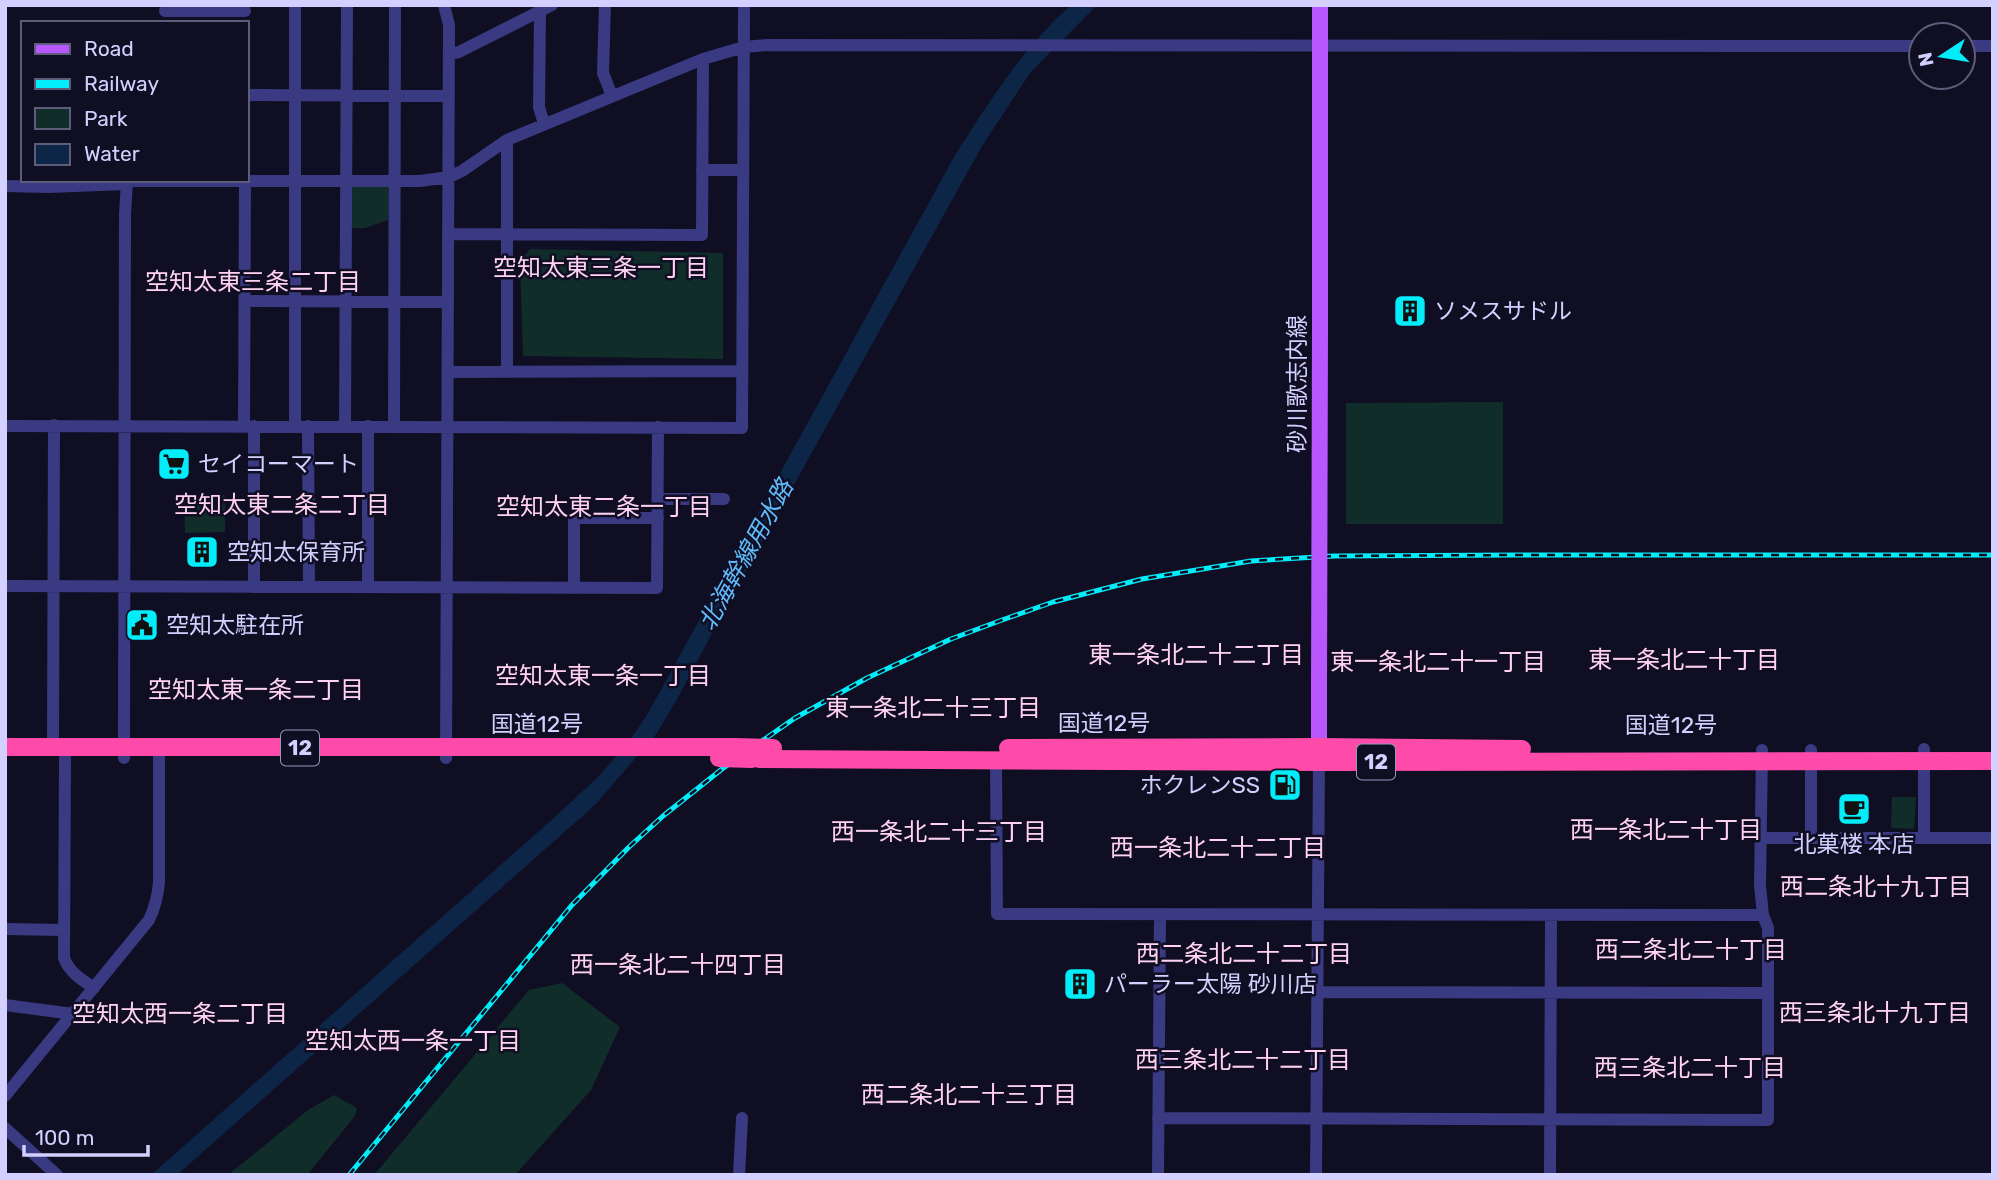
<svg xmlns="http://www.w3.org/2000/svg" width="1998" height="1180" font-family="Rubik,'Noto Sans JP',sans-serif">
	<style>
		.green { fill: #112d2a }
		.water { fill: #0d2648 }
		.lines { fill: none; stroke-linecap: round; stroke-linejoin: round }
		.minor { stroke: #393a82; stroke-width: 12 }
		.major { stroke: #b857fe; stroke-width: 16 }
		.highway { stroke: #fe4baa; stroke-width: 18 }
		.rail-casing { stroke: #01edf9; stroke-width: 5 }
		.rail { stroke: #100e23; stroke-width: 2.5; stroke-dasharray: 8; stroke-linecap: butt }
		.major-bridge { stroke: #b857fe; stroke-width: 16 }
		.highway-bridge { stroke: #fe4baa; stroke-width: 18 }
		.labels { text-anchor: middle; stroke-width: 5; stroke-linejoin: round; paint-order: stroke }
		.shield { fill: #100e23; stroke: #9896bd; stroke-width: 2 }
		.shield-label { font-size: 21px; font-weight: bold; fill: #d3d0ff }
		.poi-label { font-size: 23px; fill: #d3d0ff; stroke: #100e23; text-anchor: start }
		.street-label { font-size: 23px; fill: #d3d0ff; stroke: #100e23 }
		.neighbourhood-label { font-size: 24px; fill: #ffd2f1; stroke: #100e23 }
		.water-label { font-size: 24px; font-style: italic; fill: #5ebcfe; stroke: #100e23 }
	</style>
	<rect width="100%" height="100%" fill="#100e23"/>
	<path class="green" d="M 350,185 L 388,186 L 388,220 L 365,228 L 349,228 Z
		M 530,249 L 723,253 L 723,359 L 523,356 L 520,262 Z
		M 1503,402 L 1503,524 L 1346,524 L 1346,403 Z
		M 225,495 L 225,532 L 185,533 L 184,496 Z
		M 1892,797 L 1916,797 L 1914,829 L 1891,828 Z
		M 562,983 L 620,1027 L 591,1090 L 515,1175 L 374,1175 L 529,990 Z
		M 334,1095 L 357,1108 L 355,1116 L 307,1175 L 228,1175 L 308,1110 Z"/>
	<path class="water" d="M 1071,5 L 1097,5 L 1030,73 L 982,146 L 725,609 L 676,701 L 657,733 L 596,804 L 177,1175 L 151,1175 L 556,816 L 601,774 L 632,737 L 647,715 L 954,157 C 987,105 1024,46 1071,5 Z"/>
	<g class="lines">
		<path class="minor" d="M 444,5 L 449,25 L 446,758
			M 605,5 L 603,73 L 612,96
			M 165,11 L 245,11
			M 540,11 L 539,107 L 544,124
			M 1963,46 L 1993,46
			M 449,54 L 459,52 L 552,5
			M 247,95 L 449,96
			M 702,170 L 743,170
			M 126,181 L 420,181 L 449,177 L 462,171 L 507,140 L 703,59 L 744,47 L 767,45 L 1921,46
			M 5,186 L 48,187 L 126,184
			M 448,234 L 702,235 L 703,59
			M 245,301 L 448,302
			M 507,371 L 507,140
			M 448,372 L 742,371
			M 5,426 L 742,428 L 744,5
			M 244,426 L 245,180
			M 295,426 L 295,5
			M 308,426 L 309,587
			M 345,426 L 347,5
			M 368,426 L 368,587
			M 394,426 L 395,5
			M 658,499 L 724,499
			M 5,586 L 657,588 L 658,427
			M 254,587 L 254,426
			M 574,588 L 574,518 L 658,518
			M 53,747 L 54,425
			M 65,758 L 64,958 C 69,972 82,980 94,988
			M 124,758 L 125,215 L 127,180
			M 996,759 L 997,914 L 1763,915
			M 1760,838 L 1993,838
			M 1811,838 L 1811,750
			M 1924,838 L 1924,749
			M 5,929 L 64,930
			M 1317,992 L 1768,993
			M 5,1005 L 73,1014
			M 5,1096 L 149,920 C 155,907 158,896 159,882 L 159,748
			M 1158,1118 L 1768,1120 L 1768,928 L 1763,915 L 1760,886 L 1762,750
			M 5,1128 L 57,1175
			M 739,1175 L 742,1118
			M 1158,1175 L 1160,914
			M 1316,1175 L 1319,762
			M 1550,1175 L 1551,915"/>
		<path class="major" d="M 1320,5 L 1320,330
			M 1319,758 L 1319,687"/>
		<path class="highway" d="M 5,747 L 733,747
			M 1008,748 L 1319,747 L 1522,749
			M 759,759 L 1319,762 L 1993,761"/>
		<defs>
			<path id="rail" d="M 349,1175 L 572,905 L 629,847 L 663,816 L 722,769 L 795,718 L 867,678 L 951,639 L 1002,620 L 1053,602 L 1142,579 L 1251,561 L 1334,556 L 1516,555 L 1993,555"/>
		</defs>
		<use href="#rail" class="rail-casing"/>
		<use href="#rail" class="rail"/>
		<path class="major-bridge" d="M 1319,687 L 1320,330"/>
		<path class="highway-bridge" d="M 733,747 L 773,748
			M 719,758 L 752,759"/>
	</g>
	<defs>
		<symbol id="building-square" viewBox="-11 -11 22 22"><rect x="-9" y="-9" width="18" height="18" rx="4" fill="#01edf9" stroke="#100e23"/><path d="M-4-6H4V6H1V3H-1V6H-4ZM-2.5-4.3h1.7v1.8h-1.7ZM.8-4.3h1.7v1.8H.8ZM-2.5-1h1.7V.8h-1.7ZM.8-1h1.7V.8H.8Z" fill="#111"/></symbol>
		<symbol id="supermarket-square" viewBox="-11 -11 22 22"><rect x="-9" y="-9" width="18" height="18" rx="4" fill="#01edf9" stroke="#100e23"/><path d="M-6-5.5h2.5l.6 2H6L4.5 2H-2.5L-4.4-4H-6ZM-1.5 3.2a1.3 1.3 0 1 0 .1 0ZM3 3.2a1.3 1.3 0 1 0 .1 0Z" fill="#111"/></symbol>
		<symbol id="civic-square" viewBox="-11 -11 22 22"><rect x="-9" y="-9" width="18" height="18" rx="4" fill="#01edf9" stroke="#100e23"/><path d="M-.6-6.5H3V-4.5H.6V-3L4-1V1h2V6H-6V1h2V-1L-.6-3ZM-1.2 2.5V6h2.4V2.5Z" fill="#111"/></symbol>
		<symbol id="fuel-square" viewBox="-11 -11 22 22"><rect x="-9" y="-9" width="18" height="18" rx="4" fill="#01edf9" stroke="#100e23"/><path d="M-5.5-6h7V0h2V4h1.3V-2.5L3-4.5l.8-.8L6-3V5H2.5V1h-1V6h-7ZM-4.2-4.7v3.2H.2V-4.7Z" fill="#111"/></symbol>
		<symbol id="cafe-square" viewBox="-11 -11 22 22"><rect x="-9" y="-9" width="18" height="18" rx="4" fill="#01edf9" stroke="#100e23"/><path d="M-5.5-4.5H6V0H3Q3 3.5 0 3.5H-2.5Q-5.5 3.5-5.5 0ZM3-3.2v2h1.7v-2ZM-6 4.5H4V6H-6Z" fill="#111"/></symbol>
	</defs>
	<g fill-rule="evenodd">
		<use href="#building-square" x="1391" y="292" width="38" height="38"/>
		<use href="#supermarket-square" x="155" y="445" width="38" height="38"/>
		<use href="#building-square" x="183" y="533" width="38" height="38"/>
		<use href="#civic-square" x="123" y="606" width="38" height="38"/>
		<use href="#fuel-square" x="1266" y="766" width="38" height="38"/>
		<use href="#cafe-square" x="1835" y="790" width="38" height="38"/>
		<use href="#building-square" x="1061" y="965" width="38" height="38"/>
	</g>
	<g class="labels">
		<g class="shield">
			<rect x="281" y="730.5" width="38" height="35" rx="5"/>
			<rect x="1357" y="744.5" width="38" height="35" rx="5"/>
		</g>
		<g class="shield-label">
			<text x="300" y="755">12</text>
			<text x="1376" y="769">12</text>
		</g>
		<g class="poi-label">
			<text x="1434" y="319">ソメスサドル</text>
			<text x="198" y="472">セイコーマート</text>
			<text x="227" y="560">空知太保育所</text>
			<text x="166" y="633">空知太駐在所</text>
			<text x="1260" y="793" text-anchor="end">ホクレンSS</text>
			<text x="1854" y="852" text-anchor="middle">北菓楼 本店</text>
			<text x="1104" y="992">パーラー太陽 砂川店</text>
		</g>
		<g class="street-label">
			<text transform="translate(1297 384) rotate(-90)" y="8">砂川歌志内線</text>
			<text x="1104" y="731">国道12号</text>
			<text x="537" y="732">国道12号</text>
			<text x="1671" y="733">国道12号</text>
		</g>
		<g class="neighbourhood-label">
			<text x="601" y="276">空知太東三条一丁目</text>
			<text x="253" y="290">空知太東三条二丁目</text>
			<text x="282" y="513">空知太東二条二丁目</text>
			<text x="604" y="515">空知太東二条一丁目</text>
			<text x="1196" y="663">東一条北二十二丁目</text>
			<text x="1684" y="668">東一条北二十丁目</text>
			<text x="1438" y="670">東一条北二十一丁目</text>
			<text x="603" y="684">空知太東一条一丁目</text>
			<text x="256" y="698">空知太東一条二丁目</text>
			<text x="933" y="716">東一条北二十三丁目</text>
			<text x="1666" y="838">西一条北二十丁目</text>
			<text x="939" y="840">西一条北二十三丁目</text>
			<text x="1218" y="856">西一条北二十二丁目</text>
			<text x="1876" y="895">西二条北十九丁目</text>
			<text x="1691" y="958">西二条北二十丁目</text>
			<text x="1244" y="962">西二条北二十二丁目</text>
			<text x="678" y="973">西一条北二十四丁目</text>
			<text x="1875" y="1021">西三条北十九丁目</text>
			<text x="180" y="1022">空知太西一条二丁目</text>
			<text x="413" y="1049">空知太西一条一丁目</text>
			<text x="1243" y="1068">西三条北二十二丁目</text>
			<text x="1690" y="1076">西三条北二十丁目</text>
			<text x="969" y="1103">西二条北二十三丁目</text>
		</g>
		<g class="water-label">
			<text transform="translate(746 555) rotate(-61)" y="8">北海幹線用水路</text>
		</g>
	</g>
	<rect width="1998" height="1180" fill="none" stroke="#d3d0ff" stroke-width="14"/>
	<rect x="21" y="21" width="228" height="161" fill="#100e23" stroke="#5e5c7b" stroke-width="2"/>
	<rect x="35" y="44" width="35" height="10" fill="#b857fe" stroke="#5e5c7b" stroke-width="2"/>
	<text x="84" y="56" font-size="21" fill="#d3d0ff">Road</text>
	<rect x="35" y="79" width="35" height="10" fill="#01edf9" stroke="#5e5c7b" stroke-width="2"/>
	<text x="84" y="91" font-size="21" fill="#d3d0ff">Railway</text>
	<rect x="35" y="108" width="35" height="21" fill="#112d2a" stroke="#5e5c7b" stroke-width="2"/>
	<text x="84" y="126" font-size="21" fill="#d3d0ff">Park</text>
	<rect x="35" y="144" width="35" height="21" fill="#0d2648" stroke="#5e5c7b" stroke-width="2"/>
	<text x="84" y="161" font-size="21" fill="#d3d0ff">Water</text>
	<g transform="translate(1942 56) rotate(258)"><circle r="33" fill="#100e23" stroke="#5e5c7b" stroke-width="2"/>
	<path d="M0-5L12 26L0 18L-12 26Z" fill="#01edf9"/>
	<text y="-10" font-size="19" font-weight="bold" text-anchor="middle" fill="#d3d0ff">N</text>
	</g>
	<path d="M24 1145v10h124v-10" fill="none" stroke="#d3d0ff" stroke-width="3.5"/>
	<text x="35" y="1145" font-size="21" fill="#d3d0ff" stroke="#100e23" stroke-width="5" paint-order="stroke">100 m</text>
</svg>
